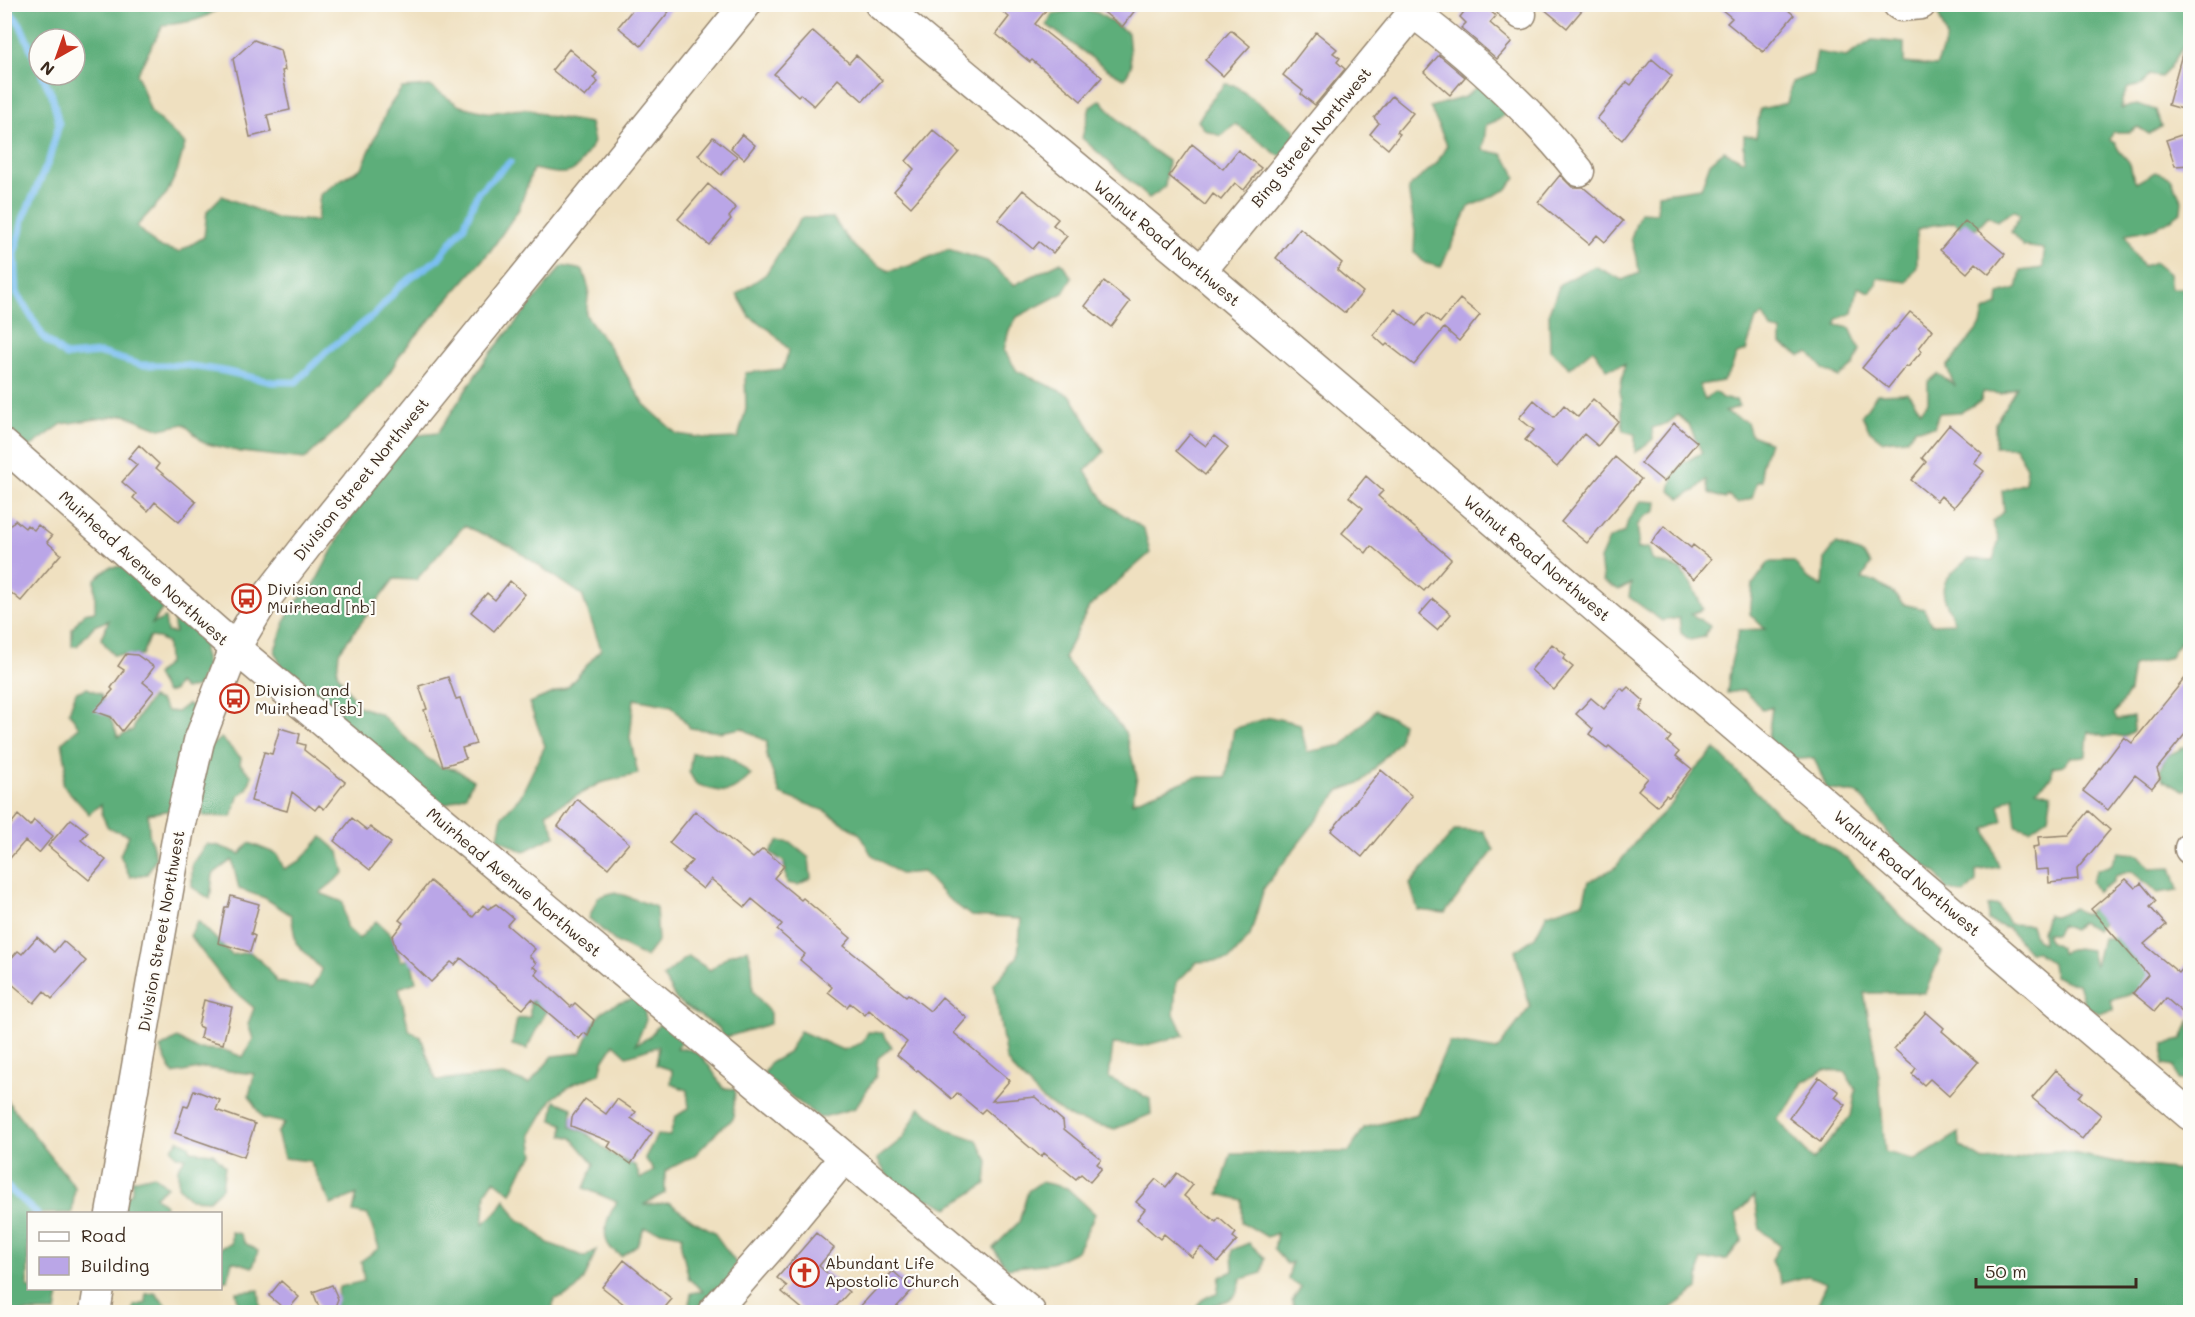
<svg xmlns="http://www.w3.org/2000/svg" width="2195" height="1317" font-family="Mali,sans-serif">
	<style>
		.forest { fill: #5dae7a; stroke: #4c6c4c; stroke-width: 1.5; fill-rule: evenodd }
		.lines { fill: none; stroke-linecap: round; stroke-linejoin: round }
		.stream { stroke: #7cbff2; stroke-width: 7 }
		.building { fill: #baa6e7 }
		.minor-casing { stroke: #95856f; stroke-width: 33 }
		.minor { stroke: #fff; stroke-width: 30 }
		.labels { text-anchor: middle; stroke-width: 4.5; stroke-linejoin: round; paint-order: stroke }
		.street-label { font-size: 16px; fill: #3b2a1e; stroke: #fdfcf7 }
		.poi-label { font-size: 16px; fill: #3b2a1e; stroke: #fdfcf7; text-anchor: start }
	</style>
	<rect width="100%" height="100%" fill="#fdfcf7"/>
	<filter id="ink" filterUnits="userSpaceOnUse"><feTurbulence type="fractalNoise" baseFrequency=".0167" numOctaves="2"/><feDisplacementMap in="SourceGraphic" scale="12" xChannelSelector="R" yChannelSelector="G"/><feConvolveMatrix kernelMatrix="1 2 1 2 8 2 1 2 1" color-interpolation-filters="sRGB"/></filter>
	<filter id="wash" filterUnits="userSpaceOnUse"><feTurbulence type="fractalNoise" baseFrequency=".008" numOctaves="4" result="noise"/><feDisplacementMap in="SourceGraphic" scale="24" xChannelSelector="R" yChannelSelector="G"/><feGaussianBlur stdDeviation="1.35" result="paint"/><feColorMatrix in="noise" values="0 0 0 0 0 0 0 0 0 0 0 0 0 0 0 0 0 1.4 0 .05"/><feComposite in="paint" operator="in"/></filter>
	<g filter="url(#wash)">
		<rect width="100%" height="100%" fill="#efe0c0"/>
		<path class="forest" d="M 5,5 L 222,5 C 206,21 185,23 163,25 L 137,74 L 151,112 L 185,144 L 177,172 L 167,193 L 137,226 L 157,246 L 179,252 L 204,237 L 207,211 L 222,196 L 276,218 L 317,221 L 320,195 L 342,179 L 362,168 L 388,108 L 402,88 L 430,86 L 460,106 L 490,113 L 508,110 L 529,109 L 548,116 L 590,123 L 594,142 C 573,177 573,177 533,169 L 519,209 L 491,250 L 402,352 L 382,385 L 356,412 L 305,459 L 241,452 L 204,443 L 184,424 L 160,429 L 125,415 L 62,424 L 30,447 L 5,432 ZM 39,39 L 75,39 L 75,75 L 39,75 Z
			M 1942,5 L 2190,5 L 2188,8 L 2190,11 L 2190,36 L 2169,69 L 2161,77 L 2149,75 L 2142,85 L 2128,88 L 2122,100 L 2121,109 L 2137,104 L 2156,110 L 2161,127 L 2149,134 L 2138,127 L 2130,132 L 2113,132 L 2110,140 L 2116,144 C 2118,153 2126,156 2130,164 C 2133,171 2130,173 2136,183 L 2155,172 L 2171,178 L 2182,201 L 2181,212 C 2160,229 2152,229 2126,234 L 2132,250 L 2143,266 L 2155,262 L 2169,274 L 2171,288 L 2190,288 L 2190,608 L 2184,626 L 2188,633 L 2190,633 L 2190,649 L 2186,652 L 2179,642 L 2171,657 L 2133,666 L 2129,692 L 2114,714 L 2117,720 L 2133,717 L 2134,731 L 2124,737 L 2115,735 L 2104,737 L 2088,731 L 2086,756 L 2071,757 L 2064,765 L 2052,767 L 2052,777 L 2036,790 L 2052,794 L 2048,817 L 2030,830 L 2016,825 L 2013,796 L 1999,805 L 2003,820 L 1986,829 L 1999,867 L 1976,871 L 1976,882 L 1964,894 L 1946,889 L 1938,874 L 1895,847 L 1886,830 L 1859,794 L 1827,789 L 1814,758 L 1788,760 L 1767,746 L 1772,707 L 1763,710 L 1744,690 L 1727,693 L 1731,663 L 1739,630 L 1765,629 L 1750,614 L 1753,584 L 1769,562 L 1794,562 L 1807,578 L 1823,586 L 1825,558 L 1836,544 L 1861,553 L 1871,564 L 1862,579 L 1876,582 L 1893,593 L 1903,604 L 1924,609 L 1931,624 L 1955,623 C 1938,586 1937,585 1968,559 L 1993,560 L 1999,540 L 1992,522 L 2004,511 L 2002,491 L 2025,483 L 2027,467 L 2015,447 L 1995,447 L 1995,423 L 2017,387 L 2002,394 L 1983,392 L 1981,401 L 1961,412 L 1939,413 L 1934,427 L 1916,428 L 1907,439 L 1883,441 L 1869,430 L 1862,415 L 1877,394 L 1908,393 L 1921,411 L 1928,402 L 1928,382 L 1938,374 L 1954,385 L 1947,367 L 1981,325 L 1984,311 L 1998,305 L 1999,294 L 2017,289 L 2021,271 L 2043,268 L 2044,249 L 2023,246 L 2011,232 L 2020,215 L 2015,210 L 1997,221 L 1988,216 L 1977,228 L 1960,227 L 1954,222 C 1940,226 1930,223 1917,230 L 1917,267 L 1907,282 L 1877,278 L 1876,285 L 1870,292 L 1858,287 L 1853,313 L 1837,319 L 1836,325 L 1850,328 L 1860,350 L 1854,365 L 1839,377 L 1824,370 L 1809,353 L 1800,356 L 1781,344 L 1781,331 L 1771,329 L 1763,315 L 1756,319 L 1746,351 L 1737,354 L 1730,371 L 1723,381 L 1699,385 L 1705,399 L 1715,392 L 1723,399 L 1736,400 L 1739,406 L 1725,412 L 1747,422 L 1751,435 L 1769,442 L 1761,467 L 1762,481 L 1757,482 L 1752,498 L 1737,503 L 1728,495 L 1725,499 L 1709,493 L 1706,480 L 1695,491 L 1680,498 L 1670,491 C 1673,468 1682,462 1702,453 L 1689,425 L 1678,415 L 1668,423 L 1652,428 L 1653,439 L 1635,453 L 1635,434 L 1623,431 L 1620,391 L 1625,364 L 1607,369 L 1593,349 L 1570,368 L 1550,350 L 1549,312 L 1560,284 L 1595,266 L 1622,280 L 1640,273 L 1631,238 L 1640,212 L 1657,213 L 1658,194 L 1701,188 L 1710,163 L 1724,151 L 1744,161 L 1744,135 L 1756,137 L 1760,109 L 1787,103 L 1792,82 L 1813,74 L 1817,52 L 1846,57 L 1872,40 L 1904,43 L 1904,63 L 1936,66 L 1947,38 L 1936,8 Z
			M 1082,9 L 1098,13 L 1128,33 L 1131,66 L 1125,79 L 1107,69 L 1047,25 L 1052,14 Z
			M 1481,83 L 1511,110 L 1498,120 L 1486,125 L 1483,150 L 1502,154 L 1513,169 L 1516,178 L 1506,190 L 1469,207 L 1441,267 L 1425,263 L 1414,252 L 1415,232 L 1408,188 L 1437,163 L 1447,145 L 1430,107 L 1465,97 Z
			M 1225,84 L 1234,85 L 1295,130 L 1292,150 L 1279,156 L 1236,124 L 1220,136 L 1205,130 L 1198,121 L 1210,101 Z
			M 1101,100 C 1121,125 1142,144 1168,161 L 1165,187 L 1149,198 L 1082,138 L 1090,107 Z
			M 801,218 L 833,218 C 851,246 860,255 889,271 L 909,266 L 948,249 L 987,261 L 1014,285 L 1061,262 L 1072,278 L 1063,293 L 1017,317 L 1009,330 L 1004,350 L 1017,371 L 1071,396 L 1104,452 L 1085,471 L 1106,503 L 1144,529 L 1150,553 L 1089,607 L 1064,658 L 1125,732 L 1137,777 L 1132,802 L 1195,777 L 1226,777 L 1234,729 L 1270,717 L 1300,724 L 1307,752 L 1343,745 L 1376,710 L 1402,723 L 1399,741 L 1362,782 L 1339,791 L 1264,888 L 1250,936 L 1229,960 L 1197,962 L 1176,983 L 1174,1014 L 1184,1035 L 1143,1046 L 1113,1044 L 1109,1078 L 1150,1099 L 1151,1114 L 1115,1129 L 1073,1119 L 1044,1101 L 1012,1068 L 1006,1059 L 994,984 L 1018,956 L 1021,919 L 971,916 L 946,897 L 923,872 L 900,874 L 871,854 L 860,834 L 825,811 L 780,794 L 766,754 L 767,742 L 742,728 L 720,732 L 690,728 L 672,706 L 634,699 L 630,738 L 638,774 L 600,783 L 546,813 L 556,835 L 523,852 L 498,838 L 502,816 L 520,797 L 545,746 L 529,703 L 568,687 L 601,649 L 582,595 L 510,546 L 464,526 L 416,580 L 394,579 L 339,652 L 337,673 L 358,706 L 380,714 L 426,757 L 441,767 L 455,769 L 473,780 L 466,795 L 444,805 L 287,684 L 275,650 L 290,608 L 314,585 L 344,528 L 410,436 L 438,433 L 486,359 L 562,266 L 583,270 L 589,289 L 586,315 L 610,348 L 644,404 L 677,434 L 711,439 L 738,438 L 746,409 L 745,373 L 783,369 L 789,350 L 770,330 L 750,317 L 737,294 L 766,274 Z
			M 1641,501 L 1657,502 L 1656,511 L 1644,517 L 1637,526 L 1639,539 L 1637,549 L 1649,548 L 1652,560 L 1680,569 L 1691,584 L 1703,609 L 1691,614 L 1710,626 L 1704,637 L 1690,640 L 1681,633 L 1679,618 L 1662,621 L 1629,597 L 1631,583 L 1619,590 L 1603,581 L 1600,559 L 1609,539 L 1625,532 L 1628,520 Z
			M 131,566 L 163,608 L 152,624 L 165,618 L 167,632 L 175,633 L 173,615 L 178,607 L 207,642 L 203,651 L 207,666 L 197,687 L 184,689 L 178,683 L 173,691 L 166,693 L 156,675 L 168,663 L 167,643 L 159,638 L 149,637 L 142,655 L 113,655 L 101,639 L 109,620 L 94,626 L 77,646 L 72,646 L 72,629 L 84,613 L 95,611 L 95,579 L 110,567 Z
			M 87,688 L 101,694 C 105,709 113,722 118,737 L 133,730 C 137,713 143,712 151,698 L 160,701 L 167,711 L 177,712 L 188,704 L 196,710 L 195,723 L 184,735 L 203,751 L 221,738 L 241,758 L 240,764 L 252,776 L 247,789 L 238,797 L 232,817 L 203,816 L 200,794 L 172,810 L 148,814 L 149,833 L 156,858 L 147,874 L 130,877 L 120,855 L 129,835 L 108,828 L 102,815 L 101,804 L 89,814 L 62,784 L 66,765 L 62,742 L 79,727 L 69,712 L 76,692 Z
			M 2190,744 L 2188,759 L 2190,760 L 2190,788 L 2183,791 L 2163,780 L 2160,769 L 2167,756 Z
			M 1715,749 L 1780,816 L 1848,859 L 1901,917 L 1942,952 L 1925,993 L 1864,993 L 1879,1077 L 1885,1152 L 1916,1160 L 1959,1133 L 1960,1146 L 1984,1161 L 2015,1159 L 2042,1152 L 2062,1151 L 2121,1163 L 2190,1171 L 2190,1312 L 1818,1312 L 1819,1301 L 1827,1283 L 1808,1276 L 1782,1283 L 1771,1261 L 1780,1246 L 1760,1229 L 1754,1196 L 1736,1215 L 1742,1240 L 1727,1259 L 1701,1260 L 1698,1289 L 1665,1312 L 1296,1312 L 1292,1301 L 1301,1287 L 1288,1279 L 1292,1262 L 1287,1264 L 1274,1250 L 1277,1233 L 1267,1237 L 1242,1222 L 1242,1200 L 1219,1194 L 1231,1154 L 1349,1152 L 1364,1128 L 1417,1114 L 1449,1042 L 1497,1050 L 1530,1007 L 1515,951 L 1535,937 L 1547,914 L 1583,902 L 1589,881 L 1615,868 L 1640,836 L 1671,805 L 1693,772 ZM 1824,1070 L 1845,1072 L 1856,1090 L 1851,1116 L 1813,1160 L 1777,1119 L 1789,1106 L 1803,1082 Z
			M 692,753 C 725,753 727,753 751,775 C 728,798 725,793 696,784 L 689,772 Z
			M 1455,830 L 1483,831 L 1494,850 L 1445,913 L 1418,910 L 1410,884 Z
			M 322,837 L 339,852 L 344,873 L 320,893 L 343,902 L 346,927 L 359,939 L 376,921 L 391,935 L 401,961 L 411,959 L 416,982 L 399,988 L 409,1030 L 421,1037 L 436,1080 L 504,1075 L 529,1084 L 553,1056 L 581,1053 C 597,1014 598,1005 642,997 L 646,1020 L 636,1044 L 648,1038 L 663,1020 L 683,1038 L 677,1049 C 701,1044 712,1071 723,1088 L 735,1089 L 733,1119 L 720,1129 L 694,1156 L 665,1171 L 665,1193 L 643,1205 L 670,1203 L 694,1221 L 713,1231 L 736,1263 L 729,1279 L 728,1312 L 688,1312 L 691,1293 L 703,1291 L 689,1279 L 681,1246 L 682,1235 L 644,1228 L 637,1245 L 621,1256 C 617,1253 611,1249 609,1246 C 600,1231 609,1214 617,1202 L 584,1188 L 594,1164 L 572,1138 L 563,1135 L 563,1124 L 552,1120 L 555,1101 L 572,1108 L 571,1127 L 585,1132 L 611,1154 L 636,1166 L 640,1179 L 654,1171 L 645,1158 L 657,1135 L 670,1136 L 675,1117 L 689,1108 L 687,1090 L 671,1084 L 672,1070 L 656,1065 L 659,1046 L 627,1056 L 614,1044 L 603,1061 L 600,1074 L 573,1084 L 552,1099 L 531,1134 L 534,1155 L 523,1168 L 511,1193 L 494,1180 L 486,1192 L 483,1224 L 498,1211 L 505,1199 L 518,1220 L 527,1224 L 548,1243 L 585,1257 L 596,1250 C 587,1274 583,1294 554,1299 L 552,1312 L 334,1312 L 339,1287 L 364,1281 L 361,1261 L 379,1248 L 368,1215 L 353,1212 L 357,1194 L 331,1205 L 310,1161 L 284,1158 L 277,1133 L 285,1123 L 262,1118 L 249,1096 L 254,1074 L 204,1068 L 173,1074 L 160,1048 L 177,1038 L 196,1049 L 224,1050 L 243,1057 L 253,1039 L 248,1024 L 254,1008 L 229,987 L 190,936 L 198,921 L 232,955 L 250,952 L 265,965 L 277,982 L 312,988 L 322,970 L 296,943 L 291,915 L 265,898 L 239,889 L 232,860 L 213,874 L 210,899 L 192,887 L 192,864 L 206,844 L 219,846 L 240,854 L 249,843 L 277,854 L 284,869 L 300,861 Z
			M 779,841 L 791,843 L 809,858 L 811,878 L 798,885 L 787,883 L 784,862 L 770,852 Z
			M 2118,852 L 2139,855 L 2150,868 L 2171,867 L 2178,890 L 2158,893 L 2131,871 L 2115,876 L 2113,882 L 2097,892 L 2091,881 L 2097,870 L 2111,865 Z
			M 615,892 L 656,907 L 658,941 L 646,957 L 616,942 L 589,918 L 598,897 Z
			M 1998,905 L 2009,924 L 2031,925 L 2036,940 L 2043,943 L 2042,931 L 2047,915 L 2055,916 L 2074,908 L 2084,915 L 2095,906 L 2100,910 L 2103,923 L 2096,930 L 2081,922 L 2073,930 L 2061,925 L 2055,935 L 2046,933 L 2049,941 L 2060,947 L 2061,953 L 2076,948 L 2091,950 L 2095,967 L 2102,938 L 2124,937 L 2151,977 C 2137,993 2130,996 2110,1000 L 2114,1010 L 2099,1013 L 2085,1006 L 2078,983 L 2068,982 L 2054,976 L 2052,964 L 2037,952 L 2029,952 L 2009,929 L 1988,921 L 1988,906 Z
			M 748,949 L 752,964 L 753,991 L 770,1013 L 770,1024 L 723,1038 L 719,1028 L 677,1001 L 663,977 L 688,956 L 710,970 L 729,955 Z
			M 545,995 L 551,1001 C 544,1018 534,1032 527,1049 L 512,1045 L 517,1019 L 530,1017 L 530,1002 Z
			M 2190,1019 L 2190,1081 L 2178,1080 L 2174,1067 L 2163,1065 L 2164,1044 L 2182,1040 Z
			M 800,1031 L 843,1050 L 862,1043 L 868,1032 L 883,1033 L 892,1047 L 878,1058 L 876,1076 L 855,1108 L 820,1118 L 763,1075 L 770,1063 L 788,1053 Z
			M 5,1098 L 75,1187 L 72,1213 L 28,1214 L 28,1288 L 60,1289 L 56,1312 L 5,1312 Z
			M 920,1107 L 948,1130 L 977,1140 L 988,1161 L 986,1184 L 948,1208 L 930,1199 L 918,1204 L 891,1182 L 877,1159 L 903,1138 Z
			M 179,1140 L 189,1145 L 191,1151 L 213,1153 L 225,1166 L 222,1188 L 209,1200 L 190,1199 L 178,1186 L 178,1168 L 186,1157 L 176,1156 L 172,1148 Z
			M 154,1175 L 167,1187 L 155,1196 L 165,1205 L 163,1213 L 122,1213 L 120,1204 L 132,1192 L 132,1180 Z
			M 1041,1182 L 1067,1188 L 1095,1214 L 1077,1251 L 1052,1263 L 1007,1268 L 993,1248 L 1019,1222 L 1028,1191 Z
			M 231,1232 L 240,1234 L 245,1243 L 258,1251 L 253,1267 L 232,1261 L 228,1279 L 221,1282 L 221,1247 L 231,1244 Z
			M 1249,1243 L 1265,1258 L 1262,1273 L 1241,1279 C 1238,1298 1232,1300 1214,1305 L 1212,1312 L 1194,1312 C 1197,1301 1207,1296 1217,1293 L 1220,1277 L 1233,1271 L 1232,1250 Z
			M 259,1290 L 261,1312 L 283,1312 L 232,1312 L 239,1307 L 236,1292 Z
			M 155,1293 L 165,1304 L 163,1312 L 133,1312 L 134,1306 L 146,1303 L 146,1294 Z"/>
		<g class="lines">
			<path class="stream" d="M 6,7 L 20,24 L 39,68
				M 42,75 L 52,95 L 59,124 L 49,160 L 23,219 L 15,254 L 17,293 L 44,338 L 66,356 L 101,353 L 141,365 L 184,365 L 224,371 L 272,382 L 296,382 L 326,352 L 375,314 L 400,286 L 438,259 L 464,226 L 478,192 L 510,162
				M 4,1184 L 37,1214
				M 49,1288 L 49,1289"/>
		</g>
		<g id="blocks">
			<path class="building" d="M 637,4 L 675,4 L 641,46 L 618,27 Z
				M 993,4 L 1051,4 L 1035,24 L 1102,77 L 1081,101 L 1032,60 L 1030,62 L 996,34 L 1009,17 Z
				M 1094,4 L 1140,4 L 1122,27 Z
				M 1470,4 L 1482,4 L 1496,16 L 1490,23 L 1512,42 L 1497,59 L 1461,28 L 1466,23 L 1460,17 Z
				M 1538,4 L 1587,4 L 1567,28 Z
				M 1715,4 L 1781,4 L 1794,15 L 1763,52 L 1727,23 L 1732,18 Z
				M 1231,30 L 1250,46 L 1223,76 L 1205,60 Z
				M 813,31 L 849,63 L 856,55 L 882,80 L 863,101 L 838,79 L 814,106 L 800,94 L 798,96 L 774,74 Z
				M 1316,32 L 1337,49 L 1333,53 L 1340,58 L 1337,62 L 1345,69 L 1315,105 L 1301,94 L 1303,91 L 1283,75 Z
				M 254,40 L 280,50 L 285,70 L 282,71 L 290,110 L 267,115 L 271,132 L 250,137 L 233,59 Z
				M 2185,43 L 2190,44 L 2190,111 L 2168,105 Z
				M 569,49 L 597,73 L 593,78 L 598,82 L 585,97 L 552,70 Z
				M 1439,55 L 1465,77 L 1450,95 L 1424,72 Z
				M 1652,59 L 1672,76 L 1622,140 L 1597,119 L 1627,82 L 1631,85 Z
				M 1392,96 L 1413,113 L 1397,132 L 1400,134 L 1388,149 L 1370,134 L 1379,123 L 1374,118 Z
				M 933,130 L 959,152 L 911,207 L 894,191 L 914,169 L 906,161 Z
				M 2190,132 L 2190,165 L 2175,166 L 2166,140 Z
				M 742,134 L 755,145 L 744,159 L 731,148 Z
				M 713,137 L 737,156 L 721,175 L 698,155 Z
				M 1192,144 L 1223,169 L 1238,150 L 1261,168 L 1244,190 L 1235,183 L 1221,200 L 1213,194 L 1205,205 L 1169,176 Z
				M 1560,175 L 1572,187 L 1583,187 L 1623,221 L 1605,242 L 1597,235 L 1589,244 L 1538,202 Z
				M 708,184 L 736,208 L 729,217 L 731,219 L 709,245 L 678,219 Z
				M 1023,190 L 1058,219 L 1053,225 L 1067,236 L 1053,253 L 1039,242 L 1033,249 L 998,220 Z
				M 1965,221 L 2005,254 L 1989,274 L 1976,263 L 1967,273 L 1940,250 Z
				M 1300,228 L 1342,263 L 1337,270 L 1363,292 L 1345,313 L 1276,258 Z
				M 1104,281 L 1130,302 L 1111,327 L 1085,306 Z
				M 1460,299 L 1480,315 L 1459,341 L 1444,328 L 1414,365 L 1387,344 L 1385,346 L 1373,335 L 1395,309 L 1416,326 L 1427,313 L 1440,323 Z
				M 1910,312 L 1933,330 L 1919,348 L 1922,351 L 1908,367 L 1906,366 L 1888,388 L 1862,368 L 1894,329 L 1895,330 Z
				M 1593,399 L 1618,421 L 1598,446 L 1584,434 L 1557,467 L 1525,440 L 1534,430 L 1519,418 L 1534,400 L 1554,417 L 1564,405 L 1578,417 Z
				M 1674,423 L 1697,442 L 1664,482 L 1641,463 Z
				M 1949,425 L 1982,453 L 1974,463 L 1984,471 L 1954,507 L 1941,496 L 1937,501 L 1911,480 L 1926,462 L 1922,458 Z
				M 1190,434 L 1206,446 L 1214,436 L 1228,447 L 1205,475 L 1176,451 Z
				M 139,445 L 159,464 L 156,468 L 196,502 L 179,522 L 155,502 L 148,511 L 133,498 L 136,494 L 122,482 L 137,465 L 128,458 Z
				M 1615,457 L 1641,479 L 1587,543 L 1561,522 Z
				M 1366,476 L 1383,491 L 1378,496 L 1451,559 L 1424,591 L 1371,546 L 1366,553 L 1342,533 L 1363,508 L 1349,497 Z
				M 15,520 L 25,528 L 27,525 L 34,530 L 38,525 L 52,536 L 47,542 L 61,554 L 21,601 L 4,587 L 4,533 Z
				M 1664,526 L 1691,548 L 1693,545 L 1711,559 L 1694,579 L 1651,543 Z
				M 510,581 L 525,594 L 494,631 L 471,612 L 487,593 L 495,600 Z
				M 1433,599 L 1451,614 L 1437,630 L 1419,615 Z
				M 1552,644 L 1566,655 L 1563,659 L 1573,667 L 1554,690 L 1531,670 Z
				M 126,654 L 137,655 L 154,667 L 143,682 L 154,691 L 122,731 L 111,717 L 94,711 L 113,690 L 111,688 L 124,670 L 118,666 Z
				M 2190,672 L 2190,728 L 2157,769 L 2160,778 L 2152,788 L 2135,775 L 2108,810 L 2083,791 L 2124,737 L 2132,743 Z
				M 448,677 L 456,699 L 460,698 L 476,744 L 462,748 L 466,759 L 443,766 L 424,710 L 427,709 L 419,686 Z
				M 1628,687 L 1644,701 L 1640,710 L 1671,737 L 1667,742 L 1679,752 L 1676,756 L 1692,769 L 1669,797 L 1666,795 L 1657,806 L 1638,790 L 1648,778 L 1609,746 L 1607,748 L 1589,734 L 1593,729 L 1576,714 L 1591,698 L 1604,709 L 1621,688 L 1624,691 Z
				M 280,728 L 300,734 L 298,743 L 305,745 L 304,750 L 345,782 L 324,809 L 319,805 L 315,810 L 292,792 L 287,811 L 251,801 L 264,752 L 272,754 Z
				M 1381,770 L 1412,796 L 1362,857 L 1331,831 Z
				M 577,799 L 629,843 L 608,868 L 558,826 Z
				M 695,811 L 753,858 L 763,849 L 784,866 L 774,878 L 801,900 L 803,898 L 851,938 L 844,946 L 906,996 L 908,994 L 930,1011 L 942,997 L 967,1018 L 954,1033 L 1010,1080 L 992,1101 L 1035,1097 L 1063,1121 L 1064,1129 L 1101,1159 L 1097,1164 L 1102,1168 L 1090,1182 L 1081,1174 L 1076,1179 L 1044,1153 L 1041,1157 L 985,1109 L 981,1113 L 957,1093 L 952,1099 L 918,1070 L 916,1071 L 897,1055 L 907,1042 L 869,1010 L 865,1015 L 850,1003 L 847,1007 L 828,992 L 832,987 L 800,960 L 805,954 L 777,930 L 782,924 L 752,899 L 745,907 L 711,879 L 703,889 L 682,872 L 692,861 L 669,843 Z
				M 2089,811 L 2110,830 L 2077,869 L 2078,880 L 2049,883 L 2048,869 L 2035,870 L 2033,847 L 2039,846 L 2038,837 L 2069,835 Z
				M 18,815 L 30,826 L 34,820 L 53,836 L 39,853 L 25,841 L 4,865 L 4,833 Z
				M 352,818 L 367,830 L 370,827 L 391,843 L 370,870 L 334,841 Z
				M 71,819 L 88,832 L 81,840 L 106,860 L 89,880 L 48,846 Z
				M 2126,879 L 2135,888 L 2141,883 L 2156,901 L 2150,907 L 2166,925 L 2144,944 L 2179,973 L 2190,960 L 2190,1019 L 2166,998 L 2155,1011 L 2133,993 L 2148,975 L 2091,909 Z
				M 430,881 L 473,917 L 483,905 L 488,909 L 496,904 L 513,918 L 507,925 L 535,949 L 529,956 L 536,963 L 533,967 L 538,970 L 535,974 L 571,1007 L 575,1003 L 594,1020 L 588,1036 L 584,1033 L 579,1039 L 532,999 L 523,1009 L 461,958 L 455,965 L 451,962 L 431,982 L 396,949 L 392,937 L 403,923 L 399,920 Z
				M 231,896 L 259,904 L 251,934 L 255,936 L 250,952 L 218,943 L 225,907 L 228,907 Z
				M 37,937 L 54,952 L 63,941 L 86,961 L 52,999 L 44,991 L 34,1003 L 4,977 L 4,966 L 18,951 L 22,954 Z
				M 204,1000 L 232,1007 L 223,1044 L 200,1038 L 202,1028 L 198,1026 Z
				M 1926,1012 L 1944,1028 L 1942,1031 L 1978,1062 L 1949,1096 L 1930,1079 L 1924,1085 L 1912,1074 L 1916,1068 L 1894,1049 Z
				M 2056,1070 L 2083,1092 L 2079,1097 L 2101,1115 L 2082,1139 L 2032,1098 Z
				M 1819,1077 L 1839,1092 L 1835,1097 L 1846,1105 L 1820,1142 L 1789,1118 Z
				M 194,1090 L 220,1100 L 216,1110 L 255,1124 L 244,1157 L 175,1133 L 184,1106 L 188,1107 Z
				M 585,1099 L 606,1114 L 617,1099 L 636,1112 L 631,1118 L 652,1133 L 631,1164 L 608,1147 L 611,1142 L 571,1126 L 572,1117 Z
				M 1177,1173 L 1193,1185 L 1184,1196 L 1216,1222 L 1219,1218 L 1236,1233 L 1233,1237 L 1237,1240 L 1218,1262 L 1201,1247 L 1192,1257 L 1164,1234 L 1160,1239 L 1137,1219 L 1145,1209 L 1136,1202 L 1156,1179 L 1166,1187 Z
				M 816,1233 L 834,1248 L 819,1266 L 849,1292 L 831,1312 L 806,1312 L 782,1292 L 787,1286 L 777,1278 Z
				M 624,1260 L 672,1299 L 661,1312 L 634,1312 L 602,1287 Z
				M 893,1271 L 913,1289 L 892,1312 L 855,1312 Z
				M 281,1281 L 299,1297 L 287,1311 L 269,1296 Z
				M 332,1285 L 338,1299 L 333,1312 L 321,1312 L 313,1292 Z"/>
		</g>
	</g>
	<g filter="url(#ink)">
		<use href="#blocks" fill-opacity="0" stroke="#95856f" stroke-width="1.5"/>
		<g class="lines">
			<defs>
				<path id="minor" d="M 880,4 L 1201,271 L 2190,1115
					M 1510,4 L 1521,14
					M 1898,4 L 1901,6 L 1921,4
					M 1414,13 C 1474,59 1532,112 1579,171
					M 1201,271 L 1407,20 L 1423,4
					M 4,445 L 235,648 L 1030,1312
					M 2190,848 L 2190,849
					M 111,1214 L 179,828 L 199,741 L 235,648 L 260,606 L 308,544 L 746,4
					M 95,1312 L 99,1288
					M 713,1312 L 772,1245 L 844,1158"/>
			</defs>
			<use href="#minor" class="minor-casing"/>
			<use href="#minor" class="minor"/>
		</g>
	</g>
	<defs>
		<symbol id="bus-ring" viewBox="-11 -11 22 22"><circle r="9.5" fill="#fdfcf7" stroke="#c8321e" stroke-width="1.5"/><path d="M-5-6H5V4H4V6H2V4H-2V6H-4V4H-5ZM-3.5-4V0h7V-4ZM-3.5 1.2v1.5H-2V1.2ZM2 1.2v1.5H3.5V1.2Z" fill="#c8321e"/></symbol>
		<symbol id="church-ring" viewBox="-11 -11 22 22"><circle r="9.5" fill="#fdfcf7" stroke="#c8321e" stroke-width="1.5"/><path d="M-1.2-6h2.4v3.5h3.3v2.4h-3.3V6h-2.4V-.1h-3.3v-2.4h3.3Z" fill="#c8321e"/></symbol>
	</defs>
	<g fill-rule="evenodd">
		<use href="#bus-ring" x="230" y="582" width="33" height="33"/>
		<use href="#bus-ring" x="218" y="682" width="33" height="33"/>
		<use href="#church-ring" x="788" y="1256" width="33" height="33"/>
	</g>
	<g class="labels">
		<g class="street-label">
			<text transform="translate(1311 137) rotate(-50)" y="6">Bing Street Northwest</text>
			<text transform="translate(1167 243) rotate(40)" y="6">Walnut Road Northwest</text>
			<text transform="translate(361 479) rotate(-51)" y="6">Division Street Northwest</text>
			<text transform="translate(1537 558) rotate(40)" y="6">Walnut Road Northwest</text>
			<text transform="translate(144 568) rotate(42)" y="6">Muirhead Avenue Northwest</text>
			<text transform="translate(1907 873) rotate(40)" y="6">Walnut Road Northwest</text>
			<text transform="translate(514 882) rotate(40)" y="6">Muirhead Avenue Northwest</text>
			<text transform="translate(161 931) rotate(-80)" y="6">Division Street Northwest</text>
		</g>
		<g class="poi-label">
			<text x="267" y="595">Division and<tspan x="267" dy="18">Muirhead [nb]</tspan></text>
			<text x="255" y="696">Division and<tspan x="255" dy="18">Muirhead [sb]</tspan></text>
			<text x="825" y="1269">Abundant Life<tspan x="825" dy="18">Apostolic Church</tspan></text>
		</g>
	</g>
	<rect width="2195" height="1317" fill="none" stroke="#fdfcf7" stroke-width="24"/>
	<rect x="27" y="1212" width="195" height="78" fill="#fdfcf7" stroke="#afa8a0" stroke-width="1.5"/>
	<rect x="39" y="1232" width="30" height="9" fill="#ffffff" stroke="#afa8a0" stroke-width="1.5"/>
	<text x="81" y="1242" font-size="18" fill="#3b2a1e">Road</text>
	<rect x="39" y="1257" width="30" height="18" fill="#baa6e7" stroke="#afa8a0" stroke-width="1.5"/>
	<text x="81" y="1272" font-size="18" fill="#3b2a1e">Building</text>
	<g transform="translate(57 57) rotate(220)"><circle r="28" fill="#fdfcf7" stroke="#afa8a0" stroke-width="1.5"/>
	<path d="M0-4.5L10 22L0 15L-10 22Z" fill="#c8321e"/>
	<text y="-9" font-size="16" font-weight="bold" text-anchor="middle" fill="#3b2a1e">N</text>
	</g>
	<path d="M1976 1278v9h160v-9" fill="none" stroke="#3b2a1e" stroke-width="3"/>
	<text x="1985" y="1278" font-size="18" fill="#3b2a1e" stroke="#fdfcf7" stroke-width="4.5" paint-order="stroke">50 m</text>
</svg>
